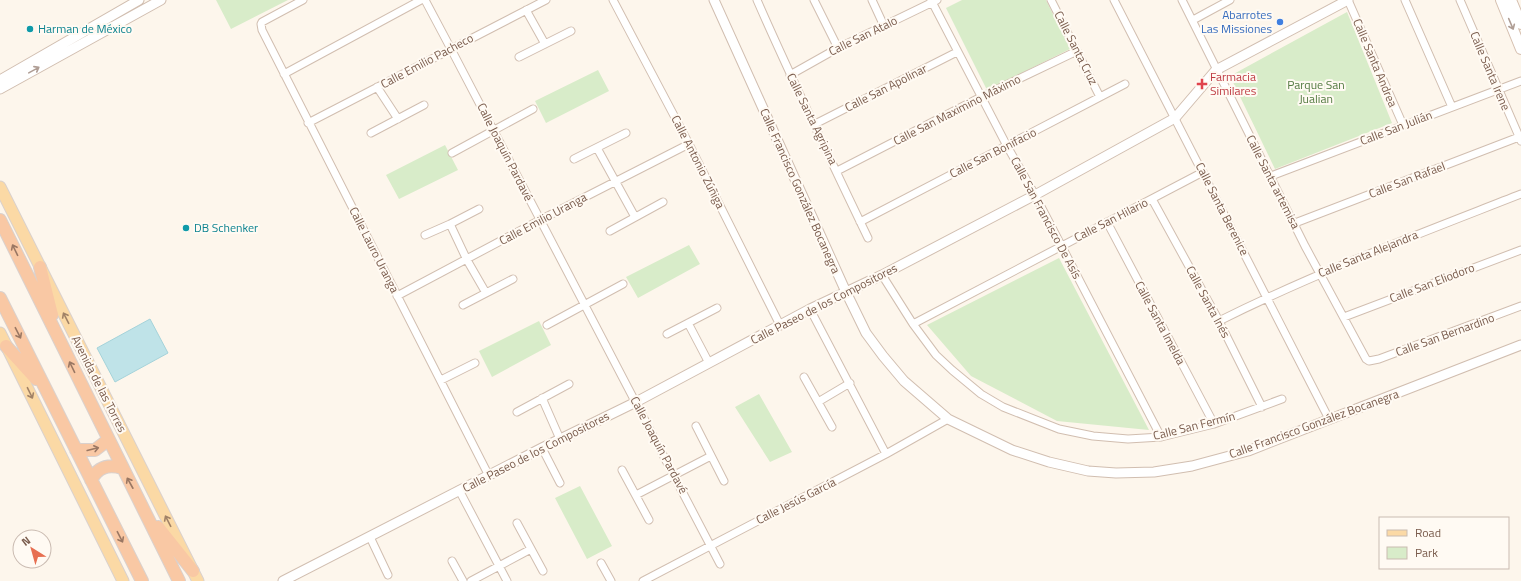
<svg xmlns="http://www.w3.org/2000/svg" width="1521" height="581" font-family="'Titillium Web',sans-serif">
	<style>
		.green { fill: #d8ecc9 }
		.water { fill: #bfe3e8; stroke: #a5d3da }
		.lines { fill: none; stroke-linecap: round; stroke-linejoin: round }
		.minor-casing { stroke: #d1beb0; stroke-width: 9 }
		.tertiary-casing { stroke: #d1beb0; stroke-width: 11 }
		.secondary-casing { stroke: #d6c0b0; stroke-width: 12 }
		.primary-casing { stroke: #dad1cd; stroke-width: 13 }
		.trunk-casing { stroke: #dad1cd; stroke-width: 14 }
		.minor { stroke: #fff; stroke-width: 7 }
		.tertiary { stroke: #fff; stroke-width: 9 }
		.secondary { stroke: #fff; stroke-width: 10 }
		.primary { stroke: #fbd9a5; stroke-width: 11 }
		.trunk { stroke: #f9c8a4; stroke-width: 12 }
		.oneway { stroke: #af9d94 }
		.oneway2 { stroke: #9a7763 }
		.oneway3 { stroke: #a18267 }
		.shop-dot { fill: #3f7fe0; stroke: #fffaf3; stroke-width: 1.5 }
		.culture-dot { fill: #0f9aa8; stroke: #fffaf3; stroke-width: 1.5 }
		.health-dot { fill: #e0444e; stroke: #fffaf3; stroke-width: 1.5 }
		.labels { text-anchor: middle; stroke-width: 4; stroke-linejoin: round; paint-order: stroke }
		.shop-label { font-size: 12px; fill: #366cbe; stroke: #fffaf3; text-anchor: end }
		.culture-label { font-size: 12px; fill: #0d838f; stroke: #fffaf3; text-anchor: start }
		.street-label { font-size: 12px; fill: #7a5c4d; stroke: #fffaf3 }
		.health-label { font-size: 12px; fill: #be3a42; stroke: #fffaf3; text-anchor: start }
		.park-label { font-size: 12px; fill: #537a41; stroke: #fffaf3 }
	</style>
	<rect width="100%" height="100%" fill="#fdf6ec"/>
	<path class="green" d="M 216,0 L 288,0 L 231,29 Z
		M 962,0 L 1046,0 L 1070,49 L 987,90 L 946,8 Z
		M 1347,12 L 1392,123 L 1275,169 L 1230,76 Z
		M 598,70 L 609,91 L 546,123 L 535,101 Z
		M 445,145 L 458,170 L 399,199 L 386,175 Z
		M 689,245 L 700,264 L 638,298 L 626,277 Z
		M 1059,258 L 1149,430 L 1057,421 L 971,376 L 927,325 Z
		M 539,321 L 551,345 L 492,377 L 479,351 Z
		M 759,394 L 792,452 L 770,462 L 735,407 Z
		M 580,486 L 612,546 L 587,559 L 555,498 Z"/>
	<path class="water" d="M 150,319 L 168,353 L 115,382 L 97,348 Z"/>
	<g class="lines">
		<defs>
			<path id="minor" d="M 303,0 L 262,22 L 261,24 L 262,30 L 489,476
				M 425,0 L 451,49 L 720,564
				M 613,0 L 689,144 L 780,325
				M 757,0 C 792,80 830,159 868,238
				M 814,0 L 838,48
				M 872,0 L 884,26
				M 931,0 L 1007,146 L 1035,195 L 1161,437
				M 1051,0 L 1100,97
				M 1114,0 L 1329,419
				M 1182,0 L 1305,246 L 1366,359 L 1369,361 L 1379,359 L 1521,306
				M 1348,0 L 1403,125
				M 1405,0 L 1452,107
				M 1460,0 L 1521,141
				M 526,10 L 545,44
				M 1193,20 L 1230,0
				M 519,57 L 571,31
				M 284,74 L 421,0
				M 790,75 L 838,48 L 937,0
				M 377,87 L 398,119
				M 308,123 L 546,0
				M 815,124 L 957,52
				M 371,133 L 424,105
				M 597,148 L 635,217
				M 452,153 L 533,109
				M 574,159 L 626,133
				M 837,171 L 981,97 L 1077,51
				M 1271,176 L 1521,81
				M 1152,199 L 1219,321 L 1262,407
				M 860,222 L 1125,84
				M 1107,222 L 1214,424
				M 1295,223 L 1519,137
				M 450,224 L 467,260 L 486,293
				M 610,231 L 663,202
				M 425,235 L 450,224 L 479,209
				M 882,275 L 913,324 L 936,355 L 952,370 L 981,394 L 1003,407 L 1059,429 L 1093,436 L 1128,439 L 1161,437 L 1214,424 L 1282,399
				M 397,296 L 540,220 L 689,144
				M 463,305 L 513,279
				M 810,309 L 886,454
				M 1344,317 L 1521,250
				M 1219,321 C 1317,272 1419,234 1521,194
				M 688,323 L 709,363
				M 913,324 L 1203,172
				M 547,325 L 623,284
				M 667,334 L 717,308
				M 804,377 L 832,427
				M 441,380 L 475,363
				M 542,398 L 560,439
				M 818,402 L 850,383
				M 517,412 L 569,384
				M 696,426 L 724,481
				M 542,448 L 560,483
				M 622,470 L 649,520
				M 459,490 L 507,581
				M 636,495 L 711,456
				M 517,523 L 543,571
				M 370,537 L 388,575
				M 452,561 L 463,581
				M 601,563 L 611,581
				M 471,581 L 531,549
				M 643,581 L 886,454 L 948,419"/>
			<path id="tertiary" d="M 714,0 L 846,292 L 866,333 L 883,356 L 904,381 L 948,419 L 1012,450 L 1049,462 L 1088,471 L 1116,473 L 1154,472 L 1192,466 L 1248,451 L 1521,345
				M 0,80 L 139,0
				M 0,89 L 161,0
				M 283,581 L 542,448 L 636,402 L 810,309 L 882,275 L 1035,195 L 1175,118 L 1216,70 L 1348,0"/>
			<path id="secondary" d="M 1501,0 L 1521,49
				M 1511,0 L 1521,24"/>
			<path id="primary" d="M 0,187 L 198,581
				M 0,333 L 123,581"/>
			<path id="trunk" d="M 0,220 L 179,581
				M 40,267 L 52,315
				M 0,298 L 142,581
				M 6,346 L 36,379
				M 76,450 L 95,450 L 108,440
				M 91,480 C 98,467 108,464 122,468
				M 158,527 L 193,571"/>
		</defs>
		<use href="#minor" class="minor-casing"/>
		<use href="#tertiary" class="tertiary-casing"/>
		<use href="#secondary" class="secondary-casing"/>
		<use href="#primary" class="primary-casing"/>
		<use href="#trunk" class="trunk-casing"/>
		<use href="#minor" class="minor"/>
		<use href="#tertiary" class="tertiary"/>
		<use href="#secondary" class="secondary"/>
		<use href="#primary" class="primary"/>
		<use href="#trunk" class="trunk"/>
	</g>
	<defs><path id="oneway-shaft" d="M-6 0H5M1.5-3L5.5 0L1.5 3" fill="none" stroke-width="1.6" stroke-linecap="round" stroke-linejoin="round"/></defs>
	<g class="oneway">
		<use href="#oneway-shaft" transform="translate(1511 24) rotate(67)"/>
		<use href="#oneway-shaft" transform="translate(34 70) rotate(-29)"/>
	</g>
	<g class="oneway2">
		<use href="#oneway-shaft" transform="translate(15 250) rotate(-116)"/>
		<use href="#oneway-shaft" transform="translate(18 333) rotate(63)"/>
		<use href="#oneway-shaft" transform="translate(72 367) rotate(-116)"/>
		<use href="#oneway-shaft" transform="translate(93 449) rotate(-14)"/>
		<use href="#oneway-shaft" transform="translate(130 483) rotate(-119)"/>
		<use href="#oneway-shaft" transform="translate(120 537) rotate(63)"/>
	</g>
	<g class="oneway3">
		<use href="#oneway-shaft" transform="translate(66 318) rotate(-117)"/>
		<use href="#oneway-shaft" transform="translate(30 393) rotate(64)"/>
		<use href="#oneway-shaft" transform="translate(168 521) rotate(-117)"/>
	</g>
	<circle class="shop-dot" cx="1280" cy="22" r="4"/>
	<g class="culture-dot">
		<circle cx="30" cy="29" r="4"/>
		<circle cx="186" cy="228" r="4"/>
	</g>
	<path class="health-dot" d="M1200 78h4v4h4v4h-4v4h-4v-4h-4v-4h4z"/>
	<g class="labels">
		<g class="shop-label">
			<text x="1272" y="19">Abarrotes<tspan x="1272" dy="14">Las Missiones</tspan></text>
		</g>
		<g class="culture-label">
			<text x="38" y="33">Harman de México</text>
			<text x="194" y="232">DB Schenker</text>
		</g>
		<g class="street-label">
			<text transform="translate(863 36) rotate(-26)" y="4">Calle San Atalo</text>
			<text transform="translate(1076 48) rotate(63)" y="4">Calle Santa Cruz</text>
			<text transform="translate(427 61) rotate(-28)" y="4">Calle Emilio Pacheco</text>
			<text transform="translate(1375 63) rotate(67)" y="4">Calle Santa Andrea</text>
			<text transform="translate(1490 71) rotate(67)" y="4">Calle Santa Irene</text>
			<text transform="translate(886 88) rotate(-27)" y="4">Calle San Apolinar</text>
			<text transform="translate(957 110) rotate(-27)" y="4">Calle San Maximino Máximo</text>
			<text transform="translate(812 119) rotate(64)" y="4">Calle Santa Agripina</text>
			<text transform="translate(1396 128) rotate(-21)" y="4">Calle San Julián</text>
			<text transform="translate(505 152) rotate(63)" y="4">Calle Joaquín Pardavé</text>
			<text transform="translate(993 153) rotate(-27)" y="4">Calle San Bonifacio</text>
			<text transform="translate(698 162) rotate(63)" y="4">Calle Antonio Zúñiga</text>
			<text transform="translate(1407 180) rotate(-21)" y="4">Calle San Rafael</text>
			<text transform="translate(1273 182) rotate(63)" y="4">Calle Santa artemisa</text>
			<text transform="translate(800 191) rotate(66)" y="4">Calle Francisco González Bocanegra</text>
			<text transform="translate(1222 209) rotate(63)" y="4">Calle Santa Berenice</text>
			<text transform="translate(1046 218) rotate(62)" y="4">Calle San Francisco De Asís</text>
			<text transform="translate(543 219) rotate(-28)" y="4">Calle Emilio Uranga</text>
			<text transform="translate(1111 220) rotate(-27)" y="4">Calle San Hilario</text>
			<text transform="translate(374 250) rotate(63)" y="4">Calle Lauro Uranga</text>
			<text transform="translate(1368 254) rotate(-22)" y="4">Calle Santa Alejandra</text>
			<text transform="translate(1432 283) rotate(-21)" y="4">Calle San Eliodoro</text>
			<text transform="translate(1208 302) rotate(62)" y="4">Calle Santa Inés</text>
			<text transform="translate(824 304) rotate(-27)" y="4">Calle Paseo de los Compositores</text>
			<text transform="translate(1160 323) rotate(62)" y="4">Calle Santa Imelda</text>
			<text transform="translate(1445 335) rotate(-20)" y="4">Calle San Bernardino</text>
			<text transform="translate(99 384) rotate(63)" y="4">Avenida de las Torres</text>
			<text transform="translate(1314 424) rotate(-20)" y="4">Calle Francisco González Bocanegra</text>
			<text transform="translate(1194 426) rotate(-14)" y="4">Calle San Fermín</text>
			<text transform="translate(659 445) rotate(62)" y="4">Calle Joaquín Pardavé</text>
			<text transform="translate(536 452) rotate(-27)" y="4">Calle Paseo de los Compositores</text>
			<text transform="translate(796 501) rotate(-27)" y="4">Calle Jesús García</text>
		</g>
		<g class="health-label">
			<text x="1210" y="81">Farmacia<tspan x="1210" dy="14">Similares</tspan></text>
		</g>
		<g class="park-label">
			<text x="1316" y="89">Parque San<tspan x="1316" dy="14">Jualian</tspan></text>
		</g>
	</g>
	<rect x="1379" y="517" width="130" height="52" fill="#fffaf3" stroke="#cabbb1"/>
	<rect x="1387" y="530" width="20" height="6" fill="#fbd9a5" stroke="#cabbb1"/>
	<text x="1415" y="537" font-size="12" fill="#7a5c4d">Road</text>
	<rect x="1387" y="547" width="20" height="12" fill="#d8ecc9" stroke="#cabbb1"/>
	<text x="1415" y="557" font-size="12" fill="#7a5c4d">Park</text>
	<g transform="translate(32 549) rotate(323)"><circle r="19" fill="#fffaf3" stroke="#cabbb1"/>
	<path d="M0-3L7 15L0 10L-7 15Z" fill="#e76f51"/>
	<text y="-6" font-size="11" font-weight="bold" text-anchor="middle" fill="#7a5c4d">N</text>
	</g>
</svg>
